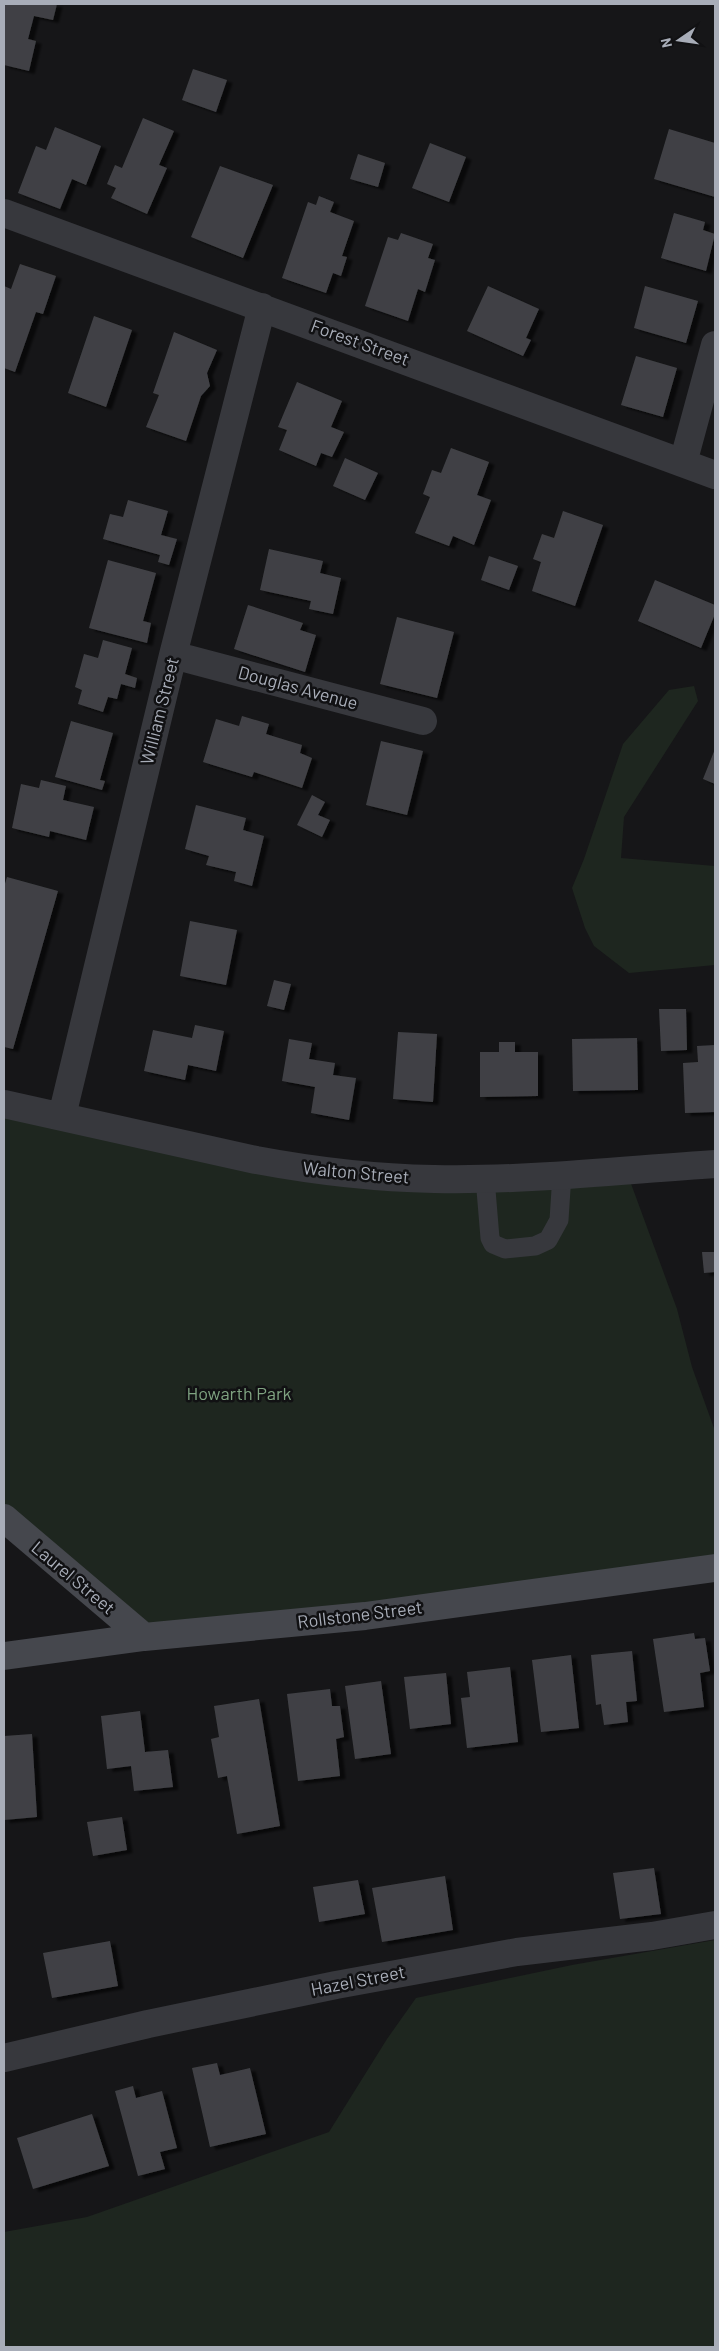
<svg xmlns="http://www.w3.org/2000/svg" width="719" height="2351" font-family="Barlow,sans-serif">
	<style>
		.green { fill: #1e261f }
		.building { fill: #404145; filter: url(#shadow) }
		.lines { fill: none; stroke-linecap: round; stroke-linejoin: round }
		.lane { stroke: #37383d; stroke-width: 19 }
		.street { stroke: #37383d; stroke-width: 28 }
		.secondary { stroke: #45474d; stroke-width: 28 }
		.labels { text-anchor: middle; stroke-width: 5; stroke-linejoin: round; paint-order: stroke }
		.street-label { font-size: 18px; fill: #a8adb8; stroke: #111113 }
		.park-label { font-size: 18px; fill: #7fa381; stroke: #111113 }
	</style>
	<defs>
		<filter id="shadow"><feDropShadow dx="5.5" dy="3" stdDeviation="1" flood-color="#0009"/></filter>
	</defs>
	<rect width="100%" height="100%" fill="#161618"/>
	<path class="green" d="M 694,686 L 698,701 L 624,817 L 621,858 L 715,866 L 715,965 L 629,973 L 594,946 L 585,928 L 572,888 L 584,859 L 623,744 L 669,690 Z
		M 4,1104 L 297,1167 L 626,1170 L 677,1309 L 692,1367 L 715,1431 L 715,1568 L 144,1637 L 4,1518 Z
		M 715,1940 L 715,2347 L 4,2347 L 4,2232 L 87,2217 L 329,2132 L 387,2039 L 416,1998 L 572,1965 Z"/>
	<path class="building" d="M 4,4 L 57,4 L 53,20 L 34,16 L 28,39 L 36,41 L 29,71 L 4,65 Z
		M 193,69 L 227,80 L 216,112 L 182,100 Z
		M 143,118 L 174,131 L 159,165 L 167,168 L 147,214 L 111,198 L 116,188 L 107,184 L 115,165 L 122,168 Z
		M 55,127 L 101,146 L 86,185 L 72,179 L 60,209 L 18,193 L 36,146 L 46,150 Z
		M 669,129 L 715,143 L 715,197 L 654,179 Z
		M 430,143 L 466,157 L 449,202 L 412,188 Z
		M 358,154 L 385,163 L 378,187 L 350,179 Z
		M 220,166 L 273,185 L 243,258 L 191,237 Z
		M 319,196 L 334,202 L 330,212 L 354,221 L 342,256 L 347,257 L 341,276 L 333,273 L 326,293 L 282,278 L 308,202 L 316,205 Z
		M 674,213 L 705,222 L 703,230 L 715,234 L 706,271 L 661,258 Z
		M 401,233 L 433,244 L 428,258 L 435,260 L 425,292 L 418,289 L 408,321 L 365,306 L 388,237 L 398,240 Z
		M 20,264 L 56,276 L 43,314 L 36,312 L 15,372 L 4,368 L 4,286 L 11,289 Z
		M 488,286 L 539,309 L 526,338 L 531,340 L 523,356 L 467,331 Z
		M 645,286 L 698,301 L 686,343 L 634,328 Z
		M 94,316 L 132,330 L 106,407 L 68,393 Z
		M 174,332 L 217,350 L 207,373 L 210,386 L 201,396 L 186,441 L 146,427 L 159,395 L 153,393 Z
		M 636,356 L 677,368 L 663,417 L 621,405 Z
		M 297,382 L 342,401 L 331,427 L 344,432 L 332,457 L 321,453 L 316,466 L 279,450 L 287,430 L 278,427 Z
		M 451,448 L 489,462 L 477,495 L 491,500 L 474,545 L 453,536 L 449,546 L 415,533 L 430,497 L 423,494 L 432,470 L 441,473 Z
		M 345,458 L 378,473 L 365,500 L 333,486 Z
		M 128,500 L 168,511 L 161,535 L 177,539 L 169,565 L 158,562 L 160,555 L 103,539 L 110,514 L 123,517 Z
		M 563,511 L 603,525 L 575,606 L 532,591 L 541,562 L 533,559 L 542,534 L 554,538 Z
		M 269,549 L 323,561 L 320,573 L 341,578 L 333,614 L 309,609 L 311,601 L 260,590 Z
		M 489,556 L 518,566 L 509,590 L 481,580 Z
		M 108,560 L 156,573 L 143,621 L 151,623 L 147,643 L 89,628 Z
		M 655,580 L 715,605 L 715,614 L 701,648 L 638,621 Z
		M 248,605 L 303,623 L 300,630 L 316,635 L 305,672 L 234,649 Z
		M 397,617 L 454,632 L 437,698 L 380,684 Z
		M 103,640 L 132,648 L 125,674 L 137,678 L 135,688 L 121,684 L 117,699 L 108,697 L 103,712 L 78,704 L 82,690 L 75,687 L 84,654 L 98,658 Z
		M 242,716 L 269,724 L 266,734 L 302,745 L 300,753 L 312,758 L 302,788 L 254,772 L 252,777 L 203,762 L 216,719 L 239,726 Z
		M 71,721 L 113,733 L 100,780 L 105,781 L 102,790 L 55,777 Z
		M 381,741 L 423,751 L 407,815 L 366,805 Z
		M 715,749 L 715,784 L 703,779 Z
		M 41,780 L 66,786 L 63,800 L 94,807 L 86,840 L 50,831 L 49,837 L 12,828 L 21,784 L 39,788 Z
		M 312,795 L 325,802 L 318,815 L 330,820 L 322,837 L 297,825 Z
		M 196,805 L 246,818 L 243,830 L 264,836 L 252,886 L 234,881 L 236,872 L 206,865 L 209,856 L 185,849 Z
		M 7,877 L 58,891 L 13,1049 L 4,1047 L 4,887 Z
		M 190,921 L 237,930 L 226,985 L 180,976 Z
		M 274,980 L 291,984 L 284,1010 L 267,1006 Z
		M 659,1009 L 686,1009 L 687,1050 L 661,1051 Z
		M 195,1025 L 224,1031 L 216,1071 L 188,1065 L 185,1080 L 144,1071 L 153,1030 L 192,1038 Z
		M 398,1032 L 437,1034 L 433,1102 L 393,1099 Z
		M 637,1038 L 638,1090 L 573,1091 L 572,1039 Z
		M 289,1039 L 312,1043 L 309,1059 L 335,1063 L 333,1075 L 356,1078 L 349,1120 L 311,1113 L 315,1087 L 282,1081 Z
		M 499,1042 L 515,1042 L 515,1052 L 538,1052 L 538,1096 L 480,1097 L 480,1052 L 499,1052 Z
		M 715,1045 L 715,1112 L 685,1113 L 683,1063 L 698,1062 L 697,1046 Z
		M 702,1252 L 715,1252 L 715,1272 L 704,1273 Z
		M 694,1633 L 695,1639 L 705,1638 L 710,1671 L 700,1673 L 704,1707 L 664,1712 L 653,1639 Z
		M 632,1651 L 637,1701 L 626,1702 L 628,1722 L 604,1725 L 601,1704 L 596,1705 L 591,1655 Z
		M 571,1655 L 579,1728 L 541,1732 L 532,1660 Z
		M 510,1667 L 518,1742 L 467,1748 L 461,1698 L 470,1697 L 467,1672 Z
		M 446,1673 L 451,1724 L 410,1729 L 404,1677 Z
		M 381,1681 L 391,1754 L 355,1759 L 345,1686 Z
		M 330,1689 L 332,1706 L 340,1706 L 344,1737 L 336,1739 L 340,1776 L 298,1781 L 287,1694 Z
		M 259,1699 L 280,1826 L 237,1834 L 227,1776 L 218,1778 L 211,1739 L 219,1737 L 214,1706 Z
		M 140,1711 L 145,1752 L 168,1750 L 173,1787 L 134,1791 L 131,1766 L 107,1769 L 101,1716 Z
		M 32,1734 L 37,1817 L 4,1820 L 4,1736 Z
		M 122,1817 L 127,1850 L 93,1856 L 87,1822 Z
		M 654,1868 L 661,1914 L 620,1919 L 613,1873 Z
		M 445,1876 L 453,1930 L 382,1942 L 372,1888 Z
		M 358,1880 L 365,1914 L 319,1922 L 313,1887 Z
		M 110,1941 L 118,1986 L 52,1998 L 43,1953 Z
		M 217,2063 L 220,2075 L 250,2068 L 266,2134 L 210,2147 L 192,2068 Z
		M 133,2086 L 136,2098 L 162,2091 L 177,2148 L 160,2152 L 165,2169 L 138,2176 L 115,2091 Z
		M 92,2114 L 109,2166 L 33,2189 L 17,2138 Z"/>
	<g class="lines">
		<path class="lane" d="M 485,1178 L 490,1238 L 493,1244 L 505,1249 L 535,1246 L 548,1240 L 559,1220 L 562,1174"/>
		<path class="street" d="M 4,213 L 715,475
			M 683,463 L 715,345
			M 173,655 L 423,721
			M 4,1104 L 256,1160 C 315,1171 374,1178 434,1179 C 526,1181 623,1170 715,1164
			M 62,1116 L 173,655 L 262,307
			M 4,2058 L 148,2024 L 336,1985 L 517,1952 L 652,1936 L 715,1925"/>
		<path class="secondary" d="M 4,1518 L 144,1637
			M 4,1656 L 144,1637 L 365,1616 L 715,1568"/>
	</g>
	<g class="labels">
		<g class="street-label">
			<text transform="translate(360 343) rotate(20)" y="6">Forest Street</text>
			<text transform="translate(298 688) rotate(15)" y="6">Douglas Avenue</text>
			<text transform="translate(160 711) rotate(-76)" y="6">William Street</text>
			<text transform="translate(356 1173) rotate(5)" y="6">Walton Street</text>
			<text transform="translate(73 1578) rotate(40)" y="6">Laurel Street</text>
			<text transform="translate(360 1615) rotate(-7)" y="6">Rollstone Street</text>
			<text transform="translate(358 1981) rotate(-11)" y="6">Hazel Street</text>
		</g>
		<g class="park-label">
			<text x="239" y="1400">Howarth Park</text>
		</g>
	</g>
	<rect width="719" height="2351" fill="none" stroke="#a8adb8" stroke-width="10"/>
	<g transform="translate(679 40) rotate(257)" stroke="#111113" stroke-width="4" paint-order="stroke">
	<path d="M0-4L9 19L0 12L-9 19Z" fill="#a8adb8"/>
	<text y="-8" font-size="14" font-weight="bold" text-anchor="middle" fill="#a8adb8">N</text>
	</g>
</svg>
